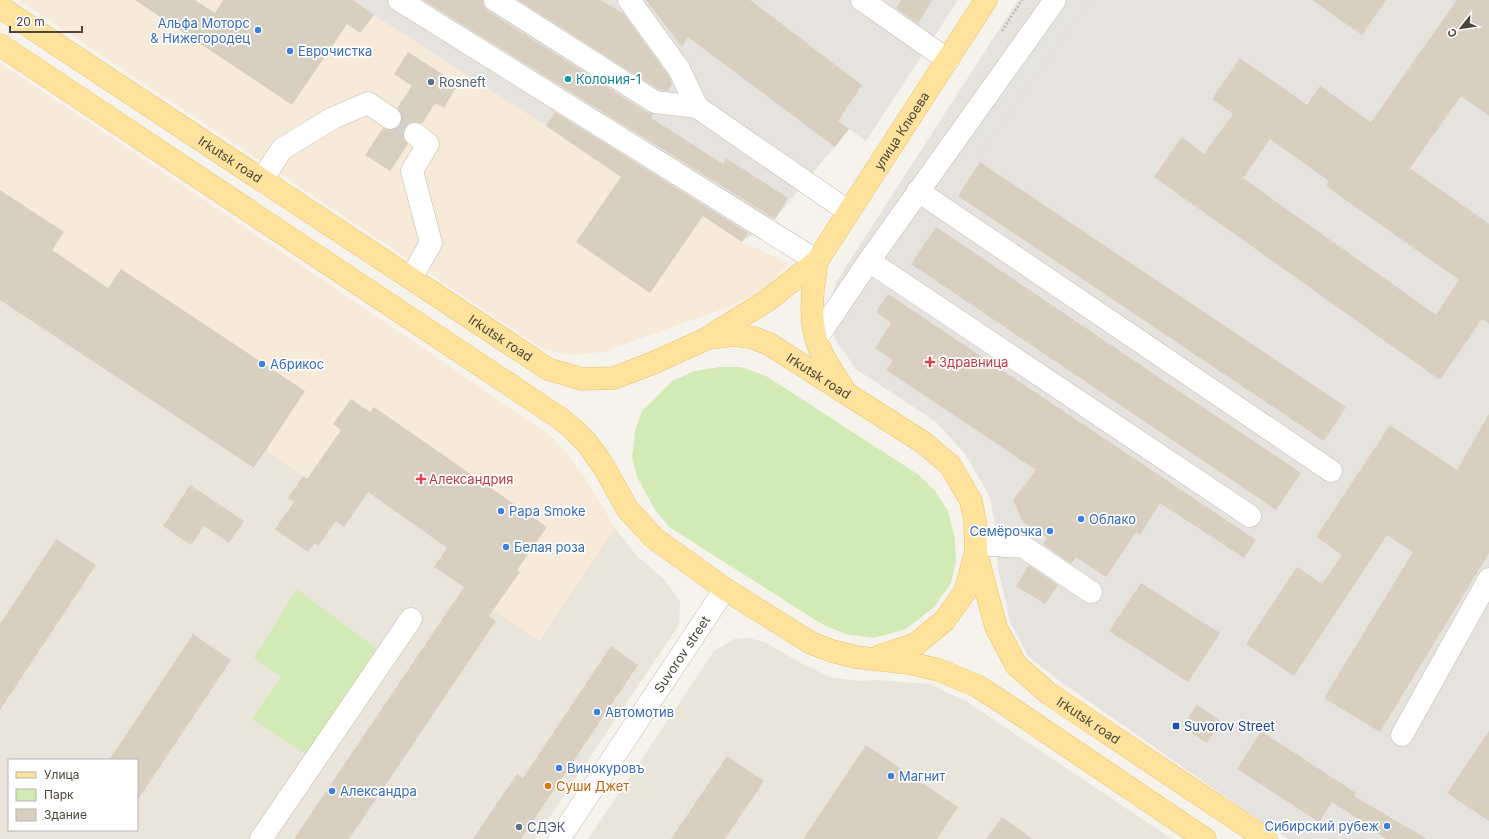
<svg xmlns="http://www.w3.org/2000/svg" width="1489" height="839" font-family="Inter,sans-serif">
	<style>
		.residential { fill: #eae5da; fill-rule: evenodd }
		.commercial { fill: #f7ead8 }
		.industrial { fill: #e6e2dd }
		.green { fill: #d2eab5 }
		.parking { fill: #e5e3e0 }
		.building { fill: #d8cfc1; fill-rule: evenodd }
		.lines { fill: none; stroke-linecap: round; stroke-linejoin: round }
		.minor-tunnel { stroke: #d4d0c8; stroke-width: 22; stroke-dasharray: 22 11; stroke-linecap: butt }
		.minor-casing { stroke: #c2bbae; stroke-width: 23 }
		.major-casing { stroke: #e6c16a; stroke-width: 23 }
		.path { stroke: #c4b79f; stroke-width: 2.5; stroke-dasharray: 2 2; stroke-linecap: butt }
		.minor { stroke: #fff; stroke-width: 22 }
		.major { stroke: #ffe39c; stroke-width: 22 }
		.shop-dot { fill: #3f7fe0; stroke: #fff; stroke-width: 1.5 }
		.culture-dot { fill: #0f9aa8; stroke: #fff; stroke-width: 1.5 }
		.service-dot { fill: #5c6f8a; stroke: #fff; stroke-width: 1.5 }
		.health-dot { fill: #e0444e; stroke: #fff; stroke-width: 1.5 }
		.transit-dot { fill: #1a4fb4; stroke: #fff; stroke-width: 1.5 }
		.food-dot { fill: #e8710a; stroke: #fff; stroke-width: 1.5 }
		.labels { text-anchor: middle; stroke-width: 3.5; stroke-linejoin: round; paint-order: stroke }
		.shop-label { font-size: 13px; fill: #366cbe; stroke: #fff; text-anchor: start }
		.culture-label { font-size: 13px; fill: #0d838f; stroke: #fff; text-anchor: start }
		.service-label { font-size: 13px; fill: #4e5e75; stroke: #fff; text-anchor: start }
		.street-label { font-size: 13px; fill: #4b4439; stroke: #fff }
		.health-label { font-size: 13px; fill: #be3a42; stroke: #fff; text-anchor: start }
		.transit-label { font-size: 13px; fill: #164399; stroke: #fff; text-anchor: start }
		.food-label { font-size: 13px; fill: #c56008; stroke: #fff; text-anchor: start }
	</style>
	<rect width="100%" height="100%" fill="#f6f3ec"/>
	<path class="residential" d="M 0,247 L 255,468 L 266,451 L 307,478 L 322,458 L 387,449 L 539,641 L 615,528 L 637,556 L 664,579 L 680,601 L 679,625 L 535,839 L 0,839 ZM 9,760 L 137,760 L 137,830 L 9,830 Z
		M 749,638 L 765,642 L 797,661 L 830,677 L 857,681 L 877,680 L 930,684 L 967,702 L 1172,839 L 588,839 L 714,651 L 734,639 Z"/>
	<path class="commercial" d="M 19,0 L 314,0 L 374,15 L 546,126 L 655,200 L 663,189 L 742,242 L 789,263 L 767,287 L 731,306 L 603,352 L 572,355 L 543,349 Z
		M 0,63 L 307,269 L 544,431 L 567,453 L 586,479 L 615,528 L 538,641 L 476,596 L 503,559 L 322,458 L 307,479 L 266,451 L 254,468 L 217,443 L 0,247 Z"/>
	<path class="industrial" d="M 314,0 L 958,0 L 866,141 L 849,129 L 775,219 L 742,242 L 703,216 L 656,200 L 546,126 L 374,15 L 360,33 Z
		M 1018,0 L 1489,0 L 1489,839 L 1288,839 L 1247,812 L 1057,679 L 1028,656 L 1010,622 L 997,563 L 996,531 L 990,497 L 965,454 L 936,422 L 856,369 L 835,339 L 827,312 L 836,282 Z"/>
	<path class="green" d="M 720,367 L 741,367 L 766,376 L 919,475 L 935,491 L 948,511 L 955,539 L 956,560 L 951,583 L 934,607 L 906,629 L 874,638 L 845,634 L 822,624 L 669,527 L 654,508 L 637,477 L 632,457 L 635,431 L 642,411 L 672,381 L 695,371 Z
		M 297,589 L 377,649 L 306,754 L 252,719 L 281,677 L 254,658 Z"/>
	<path class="parking" d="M 1040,0 L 1089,0 L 980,154 L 948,135 Z"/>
	<path class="building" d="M 135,0 L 195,0 L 215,13 L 223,0 L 353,0 L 374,15 L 360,33 L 347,24 L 292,105 Z
		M 423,0 L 483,0 L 484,6 L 488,11 L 648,113 L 653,114 L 651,118 L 723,164 L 726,158 L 788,198 L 775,219 Z
		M 518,0 L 601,0 L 624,14 L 668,75 L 672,84 L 668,91 L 659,90 Z
		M 646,0 L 750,0 L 862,85 L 838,121 L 849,129 L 835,147 L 688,37 L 682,47 Z
		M 901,0 L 932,0 L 918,24 L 896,8 Z
		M 1312,0 L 1386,0 L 1362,35 Z
		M 1457,0 L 1489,0 L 1489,116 L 1461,96 L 1410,168 L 1489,224 L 1489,324 L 1482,319 L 1440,380 L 1154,177 L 1182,137 L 1204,154 L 1233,114 L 1212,99 L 1240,58 L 1307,105 L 1320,86 L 1371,122 ZM 1270,139 L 1329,181 L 1326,186 L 1459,280 L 1436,315 L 1243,178 Z
		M 408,52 L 458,84 L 444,108 L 435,103 L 422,124 L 416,122 L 411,122 L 405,126 L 403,132 L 403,138 L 408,144 L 390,171 L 365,155 L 383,128 L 389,130 L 395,129 L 400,125 L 402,119 L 401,113 L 397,108 L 412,86 L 394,74 Z
		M 555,112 L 748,233 L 742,242 L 703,216 L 650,293 L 576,242 L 621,177 L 546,126 Z
		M 980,162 L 1346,407 L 1324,441 L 958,196 Z
		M 0,190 L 64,232 L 52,250 L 108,288 L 121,269 L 305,391 L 254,468 L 0,300 Z
		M 936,227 L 1301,473 L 1276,510 L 911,264 Z
		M 888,294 L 1256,540 L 1244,558 L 1160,503 L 1140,535 L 1136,532 L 1106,577 L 1076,557 L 1071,564 L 1043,544 L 1047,538 L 1023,522 L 1013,500 L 1036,470 L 886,370 L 893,360 L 875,348 L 891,323 L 876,312 Z
		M 351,399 L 370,412 L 374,407 L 547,527 L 517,570 L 520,572 L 489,616 L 496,621 L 349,839 L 294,839 L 464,587 L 434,567 L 447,548 L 368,492 L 344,527 L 336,521 L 318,546 L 315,543 L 308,552 L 275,529 L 294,502 L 288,498 L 303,476 L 307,479 L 341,430 L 333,424 Z
		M 1489,414 L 1489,553 L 1380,732 L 1324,698 L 1413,552 L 1387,535 L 1294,676 L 1246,644 L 1297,567 L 1322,584 L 1342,555 L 1316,537 L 1390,425 L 1457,470 Z
		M 190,485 L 244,521 L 229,543 L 204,526 L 191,545 L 163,526 Z
		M 56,539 L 96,565 L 0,710 L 0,624 Z
		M 1029,565 L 1058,585 L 1045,604 L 1016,586 Z
		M 1141,583 L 1220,633 L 1188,682 L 1109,631 Z
		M 193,634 L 231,660 L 137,801 L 137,760 L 109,760 Z
		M 611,646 L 638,665 L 521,839 L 473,839 L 517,774 L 523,778 Z
		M 1197,705 L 1221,721 L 1207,743 L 1182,727 Z
		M 1261,731 L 1356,793 L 1354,796 L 1427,839 L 1386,839 L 1368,828 L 1369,826 L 1332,802 L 1319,822 L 1237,769 Z
		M 1489,731 L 1489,821 L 1447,793 Z
		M 866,745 L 958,807 L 937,839 L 803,839 Z
		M 727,756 L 764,781 L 725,839 L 671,839 Z
		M 1002,817 L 1033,839 L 986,839 Z"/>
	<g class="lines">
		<path class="minor-tunnel" d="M 390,118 L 415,134"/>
		<defs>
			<g id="minor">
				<path d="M 399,0 L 817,261"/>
				<path d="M 495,0 L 655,102 L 697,107 L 849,212"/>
				<path d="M 629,0 L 679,69 L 697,107"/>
				<path d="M 862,0 L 948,60"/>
				<path d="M 262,180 L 282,149 L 333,118 L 368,103 L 390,118"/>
				<path d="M 918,191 L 1331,471"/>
				<path d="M 869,261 L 1250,516"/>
				<path d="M 411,278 L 431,243 L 412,171 L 428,144 L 415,134"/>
				<path d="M 816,339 L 869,261 L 1055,0"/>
				<path d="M 976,544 L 1024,547 L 1091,592"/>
				<path d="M 1402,735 L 1489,579"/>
				<path d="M 261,839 L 411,619"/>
				<path id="s1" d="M 559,839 L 725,589"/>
			</g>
			<g id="major">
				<path id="s2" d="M 0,7 L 548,369 L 582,379 L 614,378 L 653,363 L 708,338 L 734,335 L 754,338 L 769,344 L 924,443 L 950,465 L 971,501 L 975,521 L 976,552 L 965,592 L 944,621 L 916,644 L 880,656"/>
				<path d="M 0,45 L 558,417 L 572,428 L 587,443 L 604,467 L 628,510 L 654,538 L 725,589 L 811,643 L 832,651 L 856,657 L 909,663 L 939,670 L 977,686 L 999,700 L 1205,839"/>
				<path d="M 817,261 C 813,286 809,313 816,339 C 821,356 833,372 843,388"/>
				<path id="s3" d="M 712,335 L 768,300 L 817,261 L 986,0"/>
				<path id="s4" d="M 976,553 L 996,627 L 1016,665 L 1048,693 L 1266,839"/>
			</g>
		</defs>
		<use href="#minor" class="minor-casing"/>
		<use href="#major" class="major-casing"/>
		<path class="path" d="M 1002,31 L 1022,0"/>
		<use href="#minor" class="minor"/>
		<use href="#major" class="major"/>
	</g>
	<g class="shop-dot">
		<circle cx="258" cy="30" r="4"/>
		<circle cx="290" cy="51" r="4"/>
		<circle cx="262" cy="364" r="4"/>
		<circle cx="501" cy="511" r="4"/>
		<circle cx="1081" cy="519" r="4"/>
		<circle cx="1050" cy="531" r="4"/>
		<circle cx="506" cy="547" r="4"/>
		<circle cx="597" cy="712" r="4"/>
		<circle cx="559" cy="768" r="4"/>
		<circle cx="891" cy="776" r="4"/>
		<circle cx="332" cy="791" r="4"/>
		<circle cx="1387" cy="826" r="4"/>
	</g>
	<circle class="culture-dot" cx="568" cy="79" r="4"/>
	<g class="service-dot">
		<circle cx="431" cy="82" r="4"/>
		<circle cx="519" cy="827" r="4"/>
	</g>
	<g class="health-dot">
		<path d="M928 356h4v4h4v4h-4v4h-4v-4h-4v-4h4z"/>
		<path d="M419 473h4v4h4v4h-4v4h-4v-4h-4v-4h4z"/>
	</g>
	<rect class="transit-dot" x="1172" y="722" width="8" height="8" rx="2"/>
	<circle class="food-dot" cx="548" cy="786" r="4"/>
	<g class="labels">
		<g class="shop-label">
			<text x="250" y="28" text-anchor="end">Альфа Моторс<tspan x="250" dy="15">&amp; Нижегородец</tspan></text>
			<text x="298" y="56">Еврочистка</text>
			<text x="270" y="369">Абрикос</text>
			<text x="509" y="516">Papa Smoke</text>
			<text x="1089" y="524">Облако</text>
			<text x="1042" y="536" text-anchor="end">Cемёрочка</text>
			<text x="514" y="552">Белая роза</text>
			<text x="605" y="717">Автомотив</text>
			<text x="567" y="773">Винокуровъ</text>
			<text x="899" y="781">Магнит</text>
			<text x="340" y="796">Александра</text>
			<text x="1379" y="831" text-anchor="end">Сибирский рубеж</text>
		</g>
		<g class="culture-label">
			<text x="576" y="84">Колония-1</text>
		</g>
		<g class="service-label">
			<text x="439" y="87">Rosneft</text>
			<text x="527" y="832">СДЭК</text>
		</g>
		<g class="street-label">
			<text dy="5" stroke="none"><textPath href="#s3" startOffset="284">улица Клюева</textPath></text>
			<text dy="5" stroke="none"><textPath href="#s2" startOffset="276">Irkutsk road</textPath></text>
			<text dy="5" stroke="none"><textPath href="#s2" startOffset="600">Irkutsk road</textPath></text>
			<text dy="5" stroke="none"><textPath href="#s2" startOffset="948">Irkutsk road</textPath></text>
			<text dy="5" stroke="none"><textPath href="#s1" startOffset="222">Suvorov street</textPath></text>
			<text dy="5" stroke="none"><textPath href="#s4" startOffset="211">Irkutsk road</textPath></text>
		</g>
		<g class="health-label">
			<text x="939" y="367">Здравница</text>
			<text x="429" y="484">Александрия</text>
		</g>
		<g class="transit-label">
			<text x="1184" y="731">Suvorov Street</text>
		</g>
		<g class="food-label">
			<text x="556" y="791">Суши Джет</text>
		</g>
	</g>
	<rect x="8" y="759" width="130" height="72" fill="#ffffff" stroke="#b7b4b0"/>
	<rect x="16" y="772" width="20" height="6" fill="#ffe39c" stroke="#b7b4b0"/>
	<text x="44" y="779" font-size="12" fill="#4b4439">Улица</text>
	<rect x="16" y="789" width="20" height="12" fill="#d2eab5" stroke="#b7b4b0"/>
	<text x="44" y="799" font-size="12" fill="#4b4439">Парк</text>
	<rect x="16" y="809" width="20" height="12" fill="#d8cfc1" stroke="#b7b4b0"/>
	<text x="44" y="819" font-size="12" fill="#4b4439">Здание</text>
	<g transform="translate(1461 28) rotate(240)" stroke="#ffffff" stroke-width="3" paint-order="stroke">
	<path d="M0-3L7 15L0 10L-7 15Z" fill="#4b4439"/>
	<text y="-6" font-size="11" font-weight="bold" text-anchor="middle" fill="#4b4439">С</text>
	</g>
	<path d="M10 26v6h72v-6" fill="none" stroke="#4b4439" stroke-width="2"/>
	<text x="16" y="26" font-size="12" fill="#4b4439" stroke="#ffffff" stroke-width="3" paint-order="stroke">20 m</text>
</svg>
